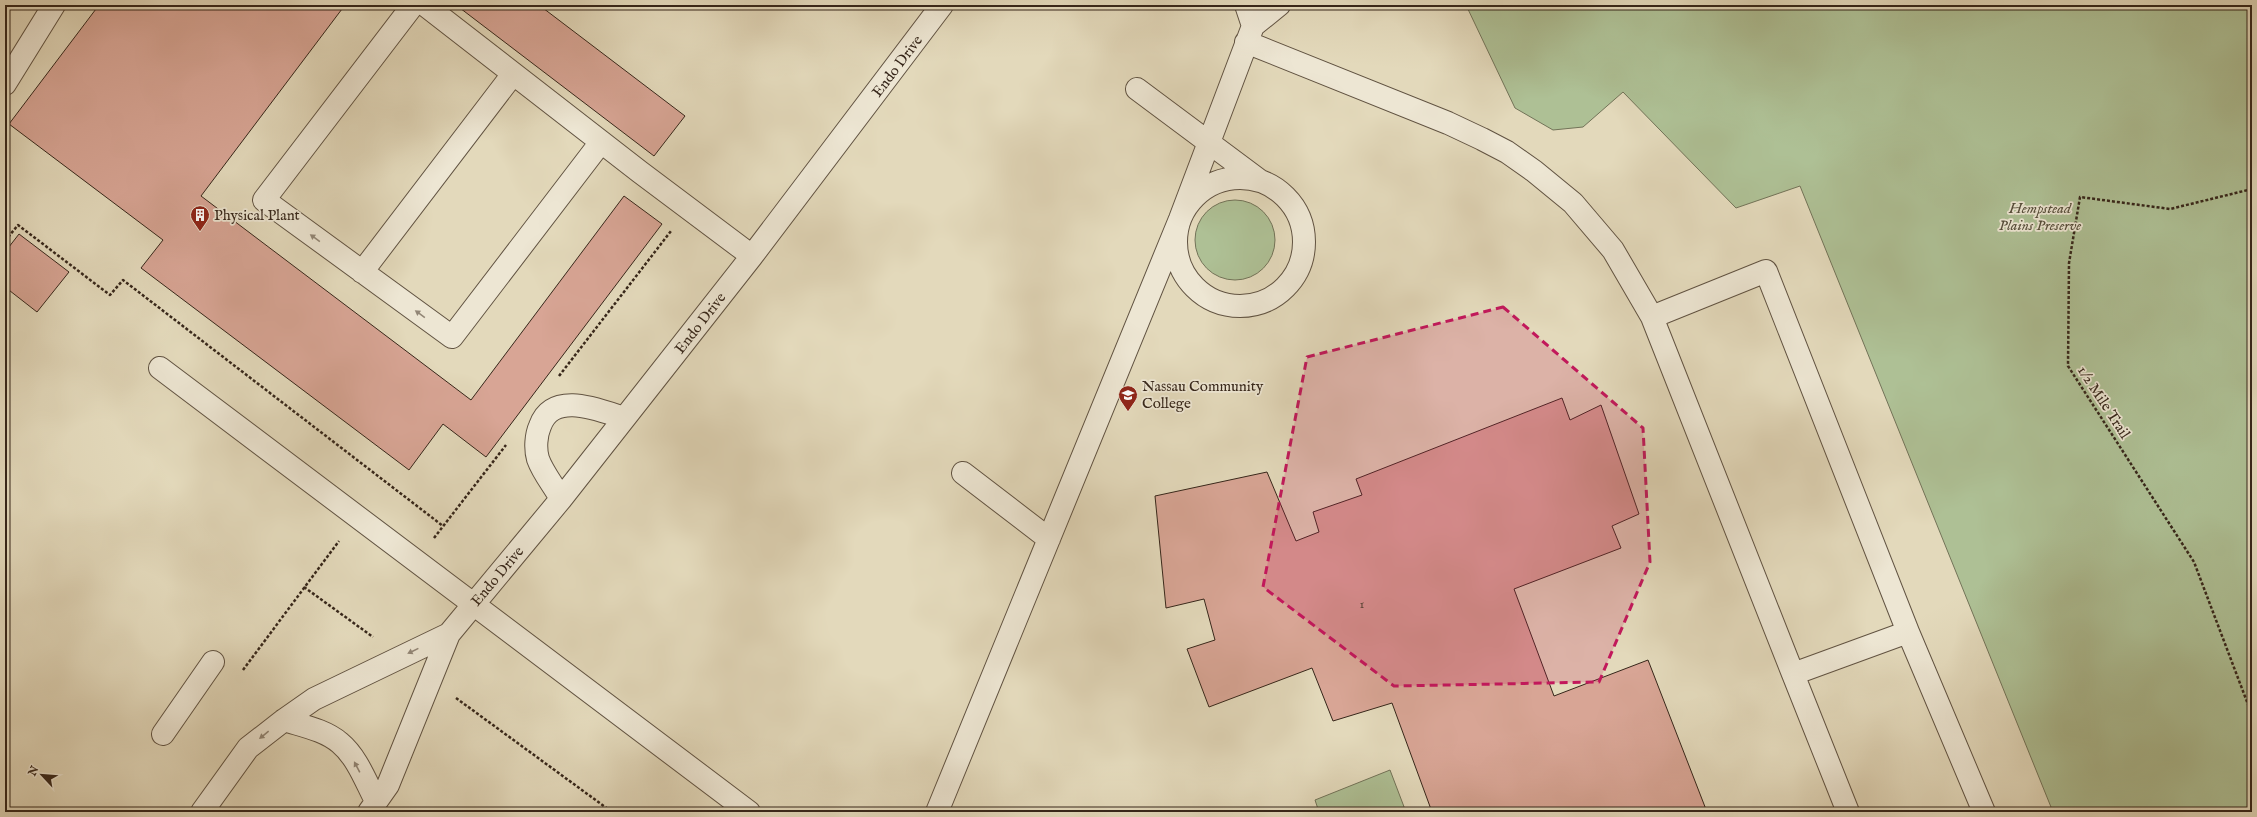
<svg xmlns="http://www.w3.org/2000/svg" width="2257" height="817" font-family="'IM FELL English',serif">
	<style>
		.green { fill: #aec095; stroke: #727358 }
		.building { fill: #d8a595; stroke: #36261a }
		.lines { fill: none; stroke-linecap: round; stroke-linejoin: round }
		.minor-casing { stroke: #615342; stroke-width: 24 }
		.path { stroke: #36261a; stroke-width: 2.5; stroke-dasharray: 3 2; stroke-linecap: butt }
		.minor { stroke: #ede6d3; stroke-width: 22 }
		.oneway { fill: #928676 }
		.marked { fill: #c2185b; fill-opacity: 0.2; stroke: #c2185b; stroke-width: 3; stroke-dasharray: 8 5; stroke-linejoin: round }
		.labels { text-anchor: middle; stroke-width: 3.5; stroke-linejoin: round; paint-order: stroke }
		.number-label { font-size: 13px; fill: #5e4639 }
		.street-label { font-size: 15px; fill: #36261a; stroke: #ede6d3 }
		.park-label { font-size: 15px; font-style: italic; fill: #544c39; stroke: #ede6d3 }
		.poi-label { font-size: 15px; fill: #36261a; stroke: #ede6d3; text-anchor: start }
	</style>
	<rect width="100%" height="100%" fill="#e3d9bb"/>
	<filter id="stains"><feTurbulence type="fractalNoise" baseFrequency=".005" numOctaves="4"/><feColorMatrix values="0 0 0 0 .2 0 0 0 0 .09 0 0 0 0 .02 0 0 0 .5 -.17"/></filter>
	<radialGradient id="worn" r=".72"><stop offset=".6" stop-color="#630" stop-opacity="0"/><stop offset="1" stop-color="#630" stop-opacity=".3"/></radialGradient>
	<path class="green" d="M 1466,5 L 2252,5 L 2252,812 L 2053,812 L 1800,186 L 1736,208 L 1623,92 L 1583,127 L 1553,130 L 1515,108 Z
		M1195 240a40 40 0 1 1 80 0a40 40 0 1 1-80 0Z
		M 1390,770 L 1406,812 L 1319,812 L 1315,800 Z"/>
	<path class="building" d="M 99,5 L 345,5 L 201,196 L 471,400 L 624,196 L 662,224 L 486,457 L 443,424 L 409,470 L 141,268 L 163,240 L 9,124 Z
		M 456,5 L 539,5 L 685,116 L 654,156 Z
		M 19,234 L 69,272 L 37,312 L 5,287 L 5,252 Z
		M 1562,398 L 1570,420 L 1601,405 L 1639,514 L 1612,526 L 1621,548 L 1514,589 L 1554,696 L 1648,660 L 1707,812 L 1432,812 L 1392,703 L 1333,721 L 1312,668 L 1209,707 L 1187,649 L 1215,640 L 1204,599 L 1166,608 L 1155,496 L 1267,472 L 1296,541 L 1319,532 L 1313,512 L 1362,495 L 1356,479 Z"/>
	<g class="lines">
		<defs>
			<path id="minor" d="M 413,5 L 264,200 L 452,337 L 601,142
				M 425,5 L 640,172 L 752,256
				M 1246,5 L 1253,26 L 1279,5
				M 1246,42 L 1448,123 L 1482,139 L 1507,152 L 1534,171 L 1573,203 L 1613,250 L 1652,317 L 1793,674 L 1908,632 L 1766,271 L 1652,317
				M 5,84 L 54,5
				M 1137,89 L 1259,180
				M1176 242a64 64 0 1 1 128 0a64 64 0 1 1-128 0Z
				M 362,272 L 513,74
				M 160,368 L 749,812
				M 963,473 L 1049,539
				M 561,499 C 554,486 543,473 538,459 C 535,449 536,435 540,426 C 553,390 599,410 624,418
				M 1908,632 L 1984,812
				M 1793,674 L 1848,812
				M 284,720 C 303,726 325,730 340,743 C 357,757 366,782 376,801
				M 163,734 L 213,662
				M 202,812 L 248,748 L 284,720 L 314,699 L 449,634
				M 369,812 L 388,785 L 449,634 L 561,499 L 752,256 L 942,5
				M 937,812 L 1180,219 L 1253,26"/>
		</defs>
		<use href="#minor" class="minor-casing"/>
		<path class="path" d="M 2252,189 L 2170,209 L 2080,197 L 2069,263 L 2068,366 L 2194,562 L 2252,715
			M 5,241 L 18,225 L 110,295 L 123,280 L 443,526
			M 559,376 L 671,231
			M 434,538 L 506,445
			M 304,587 L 373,637
			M 243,670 L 339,541
			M 456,698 L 612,812"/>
		<use href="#minor" class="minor"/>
	</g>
	<defs><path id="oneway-solid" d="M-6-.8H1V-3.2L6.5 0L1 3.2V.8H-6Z"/></defs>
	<g class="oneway">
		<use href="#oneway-solid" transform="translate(315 238) rotate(-144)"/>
		<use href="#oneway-solid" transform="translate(420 314) rotate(-144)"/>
		<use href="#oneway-solid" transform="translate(413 651) rotate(154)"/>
		<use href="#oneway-solid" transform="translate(264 735) rotate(141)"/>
		<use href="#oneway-solid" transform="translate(357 767) rotate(-118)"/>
	</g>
	<path class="marked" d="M 1503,307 L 1643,428 L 1650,562 L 1599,682 L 1394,686 L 1263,587 L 1307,357 Z"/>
	<defs>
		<symbol id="building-pin" viewBox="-11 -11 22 30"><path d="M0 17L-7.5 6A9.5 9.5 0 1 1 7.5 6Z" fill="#8f2418" stroke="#ede6d3"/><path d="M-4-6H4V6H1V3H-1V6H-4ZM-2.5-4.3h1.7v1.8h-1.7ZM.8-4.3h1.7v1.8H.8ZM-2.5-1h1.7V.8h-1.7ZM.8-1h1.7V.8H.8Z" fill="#fff"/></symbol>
		<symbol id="university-pin" viewBox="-11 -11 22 30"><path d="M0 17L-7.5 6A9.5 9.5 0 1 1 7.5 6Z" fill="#8f2418" stroke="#ede6d3"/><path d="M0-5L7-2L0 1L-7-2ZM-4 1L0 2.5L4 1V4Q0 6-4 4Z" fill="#fff"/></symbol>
	</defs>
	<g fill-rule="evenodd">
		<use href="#building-pin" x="189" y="204" width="22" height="30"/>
		<use href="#university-pin" x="1117" y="384" width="22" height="30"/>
	</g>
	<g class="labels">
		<g class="number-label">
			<text x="1362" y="608">1</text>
		</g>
		<g class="street-label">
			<text transform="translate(897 66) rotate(-53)" y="5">Endo Drive</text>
			<text transform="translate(700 323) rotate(-52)" y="5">Endo Drive</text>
			<text transform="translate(2104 402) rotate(57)" y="5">1/2 Mile Trail</text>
			<text transform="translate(497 576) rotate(-50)" y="5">Endo Drive</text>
		</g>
		<g class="park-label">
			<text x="2040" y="213">Hempstead<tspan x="2040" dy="17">Plains Preserve</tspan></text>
		</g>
		<g class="poi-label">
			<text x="214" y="220">Physical Plant</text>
			<text x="1142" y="391">Nassau Community<tspan x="1142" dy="17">College</tspan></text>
		</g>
	</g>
	<rect width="2257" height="817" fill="none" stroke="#e3d9bb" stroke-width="20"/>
	<rect x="6" y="6" width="2245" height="805" fill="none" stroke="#36261a" stroke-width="2"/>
	<rect x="10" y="10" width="2237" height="797" fill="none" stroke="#36261a"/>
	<g transform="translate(42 775) rotate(296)" stroke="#ede6d3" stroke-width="3" paint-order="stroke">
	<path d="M0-3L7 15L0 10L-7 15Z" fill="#36261a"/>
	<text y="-6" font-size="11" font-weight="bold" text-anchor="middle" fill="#36261a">N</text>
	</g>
	<rect width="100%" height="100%" filter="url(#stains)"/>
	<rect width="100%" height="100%" fill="url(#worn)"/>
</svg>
